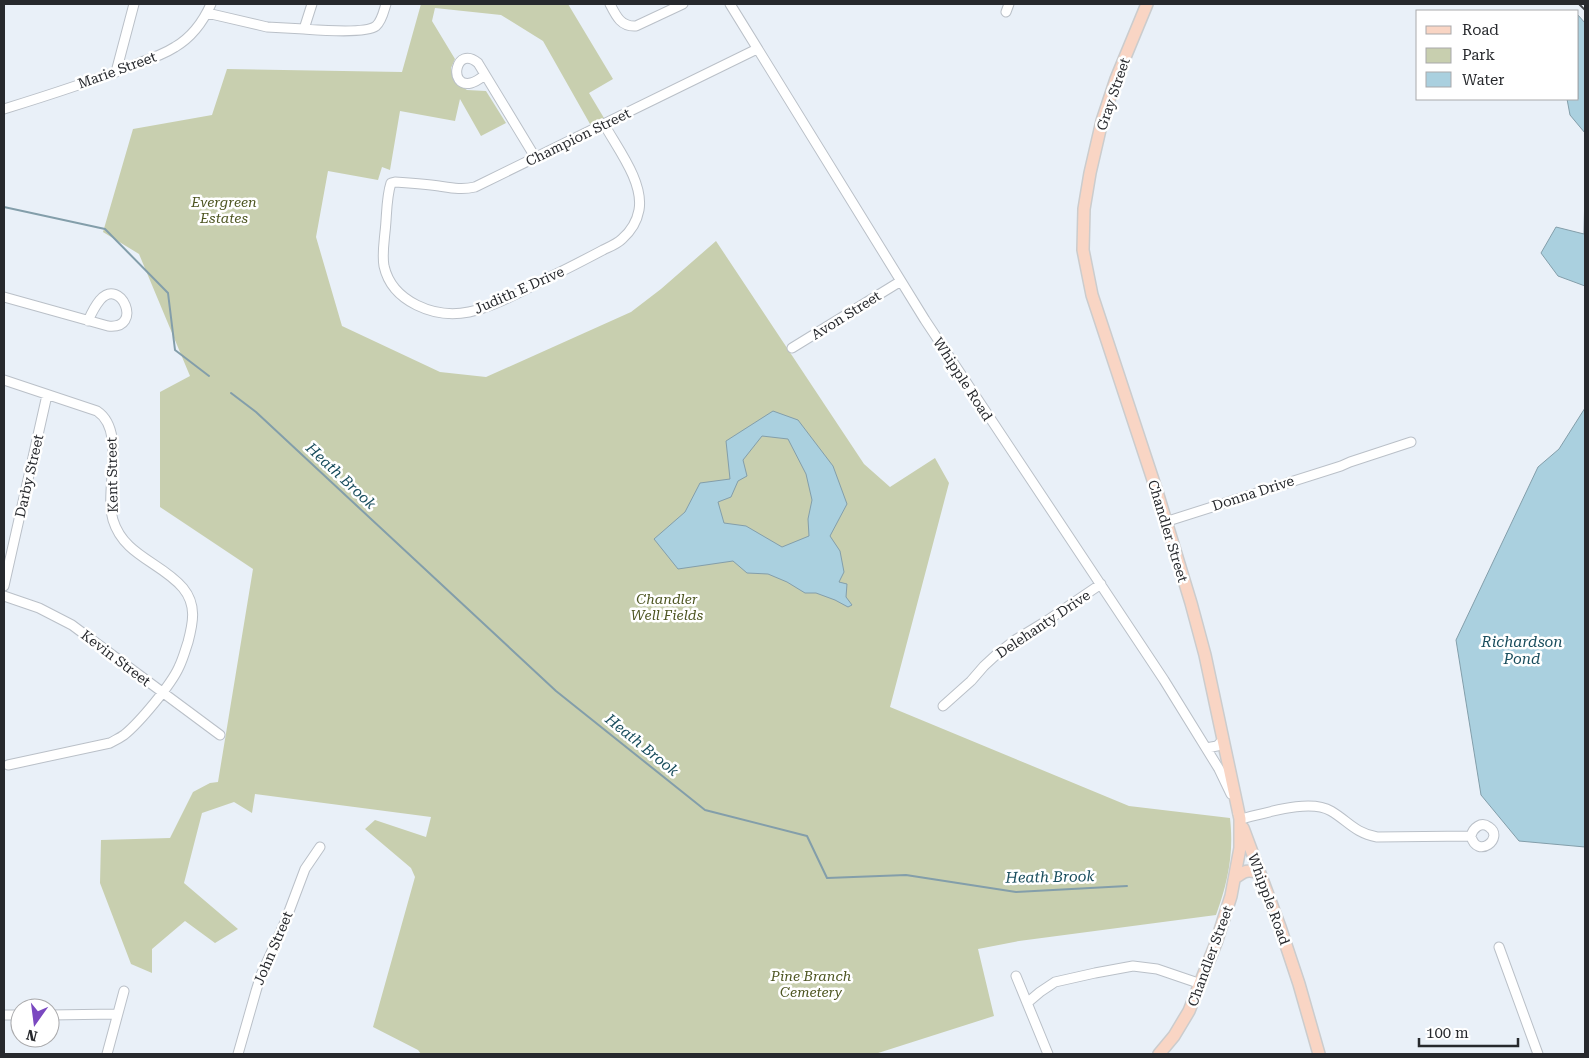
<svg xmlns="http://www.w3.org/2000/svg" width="1589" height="1058" font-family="'Roboto Serif',serif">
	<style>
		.green { fill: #c8cfaf }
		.water { fill: #aad0df; stroke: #839eaa; fill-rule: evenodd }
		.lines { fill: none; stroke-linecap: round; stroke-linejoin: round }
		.stream { stroke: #839eaa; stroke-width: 2 }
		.minor-casing { stroke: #bac0c8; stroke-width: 11 }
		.major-casing { stroke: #cbcccd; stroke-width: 14 }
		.minor { stroke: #fff; stroke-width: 9 }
		.major { stroke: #f9d5c4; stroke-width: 11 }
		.rail { stroke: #424549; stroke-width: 2; stroke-dasharray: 8 4; stroke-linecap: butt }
		.labels { text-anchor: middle; stroke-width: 5; stroke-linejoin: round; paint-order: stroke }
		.street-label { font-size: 14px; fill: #27292d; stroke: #fff }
		.park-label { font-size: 14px; font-style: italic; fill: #4d5521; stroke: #fff }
		.water-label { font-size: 15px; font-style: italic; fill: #194d5d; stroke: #fff }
	</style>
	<rect width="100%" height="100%" fill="#e9f0f8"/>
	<path class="green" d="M 421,4 L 568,4 L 613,79 L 589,93 L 604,118 L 590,124 L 543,41 L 501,15 L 435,8 L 432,21 L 455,59 L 451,68 L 454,81 L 467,90 L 486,91 L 506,123 L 481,136 L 460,99 L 455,121 L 400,111 L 390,170 L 382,167 L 378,180 L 328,171 L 316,237 L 342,326 L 440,372 L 486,377 L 631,312 L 661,289 L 716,241 L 864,464 L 890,487 L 935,458 L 949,483 L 890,707 L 1129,806 L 1230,818 C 1234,853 1228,882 1216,915 L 1019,941 L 978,949 L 994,1016 L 875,1054 L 421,1054 L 418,1050 L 373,1027 L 415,877 L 411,868 L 365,829 L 375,820 L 426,837 L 431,817 L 255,794 L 252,813 L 234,802 L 202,813 L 184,883 L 238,929 L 215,943 L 185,921 L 152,949 L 152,973 L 131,964 L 100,883 L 101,840 L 170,838 L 193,792 L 210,783 L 218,782 L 253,569 L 160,507 L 160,392 L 190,376 L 139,254 L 103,232 L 133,129 L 212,115 L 227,69 L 402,72 Z"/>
	<path class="water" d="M 1578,15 L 1585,23 L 1585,133 L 1570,115 L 1567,99 L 1578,99 Z
		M 1585,188 L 1585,286 L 1558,276 L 1541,253 L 1556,227 L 1584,234 Z
		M 1585,408 L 1585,847 L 1519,841 L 1481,795 L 1456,640 L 1538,467 L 1559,449 Z
		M 773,411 L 798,420 L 833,466 L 847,504 L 830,536 L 840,551 L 844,572 L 839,582 L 847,584 L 846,597 L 852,605 L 848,607 L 835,600 L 816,593 L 805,593 L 787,582 L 768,574 L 747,573 L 733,561 L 678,569 L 654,539 L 685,512 L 700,483 L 730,479 L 726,441 ZM 762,436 L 788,439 L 806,474 L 812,500 L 808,519 L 809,536 L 782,547 L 746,526 L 724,523 L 718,502 L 731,497 L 738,481 L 747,476 L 743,460 Z"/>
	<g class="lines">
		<path class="stream" d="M 4,207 L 105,229 L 168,293 L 175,350 L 209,376
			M 231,393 L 256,412 L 556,691 L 705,810 L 807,836 L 827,878 L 906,875 L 1016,892 L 1127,886"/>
		<defs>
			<path id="minor" d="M 610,4 C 616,16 621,27 636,26 L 683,4
				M 730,4 L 925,320 L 1164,680 L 1219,769 L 1231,794
				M 1006,12 L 1009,4
				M 207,13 L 267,27 L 304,29 L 312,4
				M 304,29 C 318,30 366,34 376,26 C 382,21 384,10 386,4
				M 116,72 L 134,4
				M 485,75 C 481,78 476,82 471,83 C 447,88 456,44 478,63 L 535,157
				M 4,109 C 46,96 87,83 128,67 C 144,61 161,56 175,47 C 192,37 203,22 211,4
				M 604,124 C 617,148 644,182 639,210 C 637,221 630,232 622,239 C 617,244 609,247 603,250 C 586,259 569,268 552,276 C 528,288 494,307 469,312 C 435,319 392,302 384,266 C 382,255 384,243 385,232 C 387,216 386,198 391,183 L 395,182 C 410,183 425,184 439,186 C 452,188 462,190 475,187 L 757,49
				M 4,297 L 108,326 C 144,330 121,276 100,300 C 95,306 91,314 88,321
				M 792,348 L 901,281
				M 4,380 L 97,411 C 127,431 104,489 113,520 C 124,556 161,562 183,588 C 197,605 193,623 188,642 C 185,651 183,659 179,667 C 171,685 139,723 124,735 C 120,738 115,740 110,743 L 8,765
				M 1165,522 L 1341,466 L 1350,462 L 1411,442
				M 4,586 L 47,395
				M 4,596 L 39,608 L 72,625 L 220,735
				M 943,706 L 971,681 L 984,666 L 997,654 L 1015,640 L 1048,620 L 1101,584
				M 1206,748 L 1217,746 L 1223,740
				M 1238,813 L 1240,819 C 1264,814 1309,798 1331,811 C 1348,821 1355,833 1377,837 L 1471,836 C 1477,860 1505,838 1489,827 C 1481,821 1473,828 1471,836
				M 1499,947 L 1538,1054
				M 1016,976 L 1048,1054
				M 1027,1003 L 1040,992 L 1055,982 L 1095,973 L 1133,966 L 1157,969 L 1201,984
				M 4,1015 L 20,1015
				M 50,1015 L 117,1014
				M 107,1054 L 124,991
				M 238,1054 L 256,991 L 261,975 L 285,922 L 305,869 L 320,847"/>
			<path id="major" d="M 1147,4 L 1116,79 L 1102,121 L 1090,173 L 1084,209 L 1083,250 L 1092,295 L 1158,495 L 1191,603 L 1205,655 L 1240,819 L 1240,848 L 1231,896 L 1216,943 L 1189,1011 L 1174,1036 L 1159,1054
				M 1243,828 L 1280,927 L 1299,984 L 1319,1054
				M 1235,878 C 1244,871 1248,869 1259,873"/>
		</defs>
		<use href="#minor" class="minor-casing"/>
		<use href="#major" class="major-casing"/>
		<use href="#minor" class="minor"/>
		<use href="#major" class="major"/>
		<path class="rail" d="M 1579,4 L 1585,10"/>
	</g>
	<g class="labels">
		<g class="street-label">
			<text transform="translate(117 70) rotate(-20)" y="5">Marie Street</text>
			<text transform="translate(1113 94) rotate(-71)" y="5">Gray Street</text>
			<text transform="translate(578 137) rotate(-26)" y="5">Champion Street</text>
			<text transform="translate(519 290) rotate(-24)" y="5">Judith E Drive</text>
			<text transform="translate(846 315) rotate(-32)" y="5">Avon Street</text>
			<text transform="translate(963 379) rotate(57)" y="5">Whipple Road</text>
			<text transform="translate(112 475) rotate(-91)" y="5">Kent Street</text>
			<text transform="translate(29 476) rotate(-77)" y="5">Darby Street</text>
			<text transform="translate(1253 493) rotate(-18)" y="5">Donna Drive</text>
			<text transform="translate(1168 531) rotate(73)" y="5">Chandler Street</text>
			<text transform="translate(1043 624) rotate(-34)" y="5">Delehanty Drive</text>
			<text transform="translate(116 658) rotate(37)" y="5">Kevin Street</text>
			<text transform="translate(1269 899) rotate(70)" y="5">Whipple Road</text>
			<text transform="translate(273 948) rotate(-67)" y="5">John Street</text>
			<text transform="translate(1210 956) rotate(-70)" y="5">Chandler Street</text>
		</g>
		<g class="park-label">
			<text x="224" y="207">Evergreen<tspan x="224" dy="16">Estates</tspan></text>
			<text x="667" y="604">Chandler<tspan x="667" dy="16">Well Fields</tspan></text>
			<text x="811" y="981">Pine Branch<tspan x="811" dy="16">Cemetery</tspan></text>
		</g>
		<g class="water-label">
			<text transform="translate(341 476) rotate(43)" y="5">Heath Brook</text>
			<text x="1522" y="647">Richardson<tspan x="1522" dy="17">Pond</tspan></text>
			<text transform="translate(642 745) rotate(39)" y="5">Heath Brook</text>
			<text transform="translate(1050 877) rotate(-1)" y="5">Heath Brook</text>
		</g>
	</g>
	<rect width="1589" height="1058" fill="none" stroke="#27292d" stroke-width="10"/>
	<rect x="1416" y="10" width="162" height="90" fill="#ffffff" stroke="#a9a9ab"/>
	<rect x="1426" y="26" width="25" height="8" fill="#f9d5c4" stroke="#a9a9ab"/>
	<text x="1462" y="35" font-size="15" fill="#27292d">Road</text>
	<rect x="1426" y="48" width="25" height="15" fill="#c8cfaf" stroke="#a9a9ab"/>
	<text x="1462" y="60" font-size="15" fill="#27292d">Park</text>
	<rect x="1426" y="72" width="25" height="15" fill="#aad0df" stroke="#a9a9ab"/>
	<text x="1462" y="85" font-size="15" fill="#27292d">Water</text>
	<g transform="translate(35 1023) rotate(194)"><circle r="24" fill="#ffffff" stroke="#a9a9ab"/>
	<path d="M0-4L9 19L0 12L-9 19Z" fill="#7a48c0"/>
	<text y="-8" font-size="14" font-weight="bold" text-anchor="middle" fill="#27292d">N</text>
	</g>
	<path d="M1419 1038v8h99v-8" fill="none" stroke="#27292d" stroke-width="2.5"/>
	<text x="1426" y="1038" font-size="15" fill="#27292d" stroke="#ffffff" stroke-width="4" paint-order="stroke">100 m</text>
</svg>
